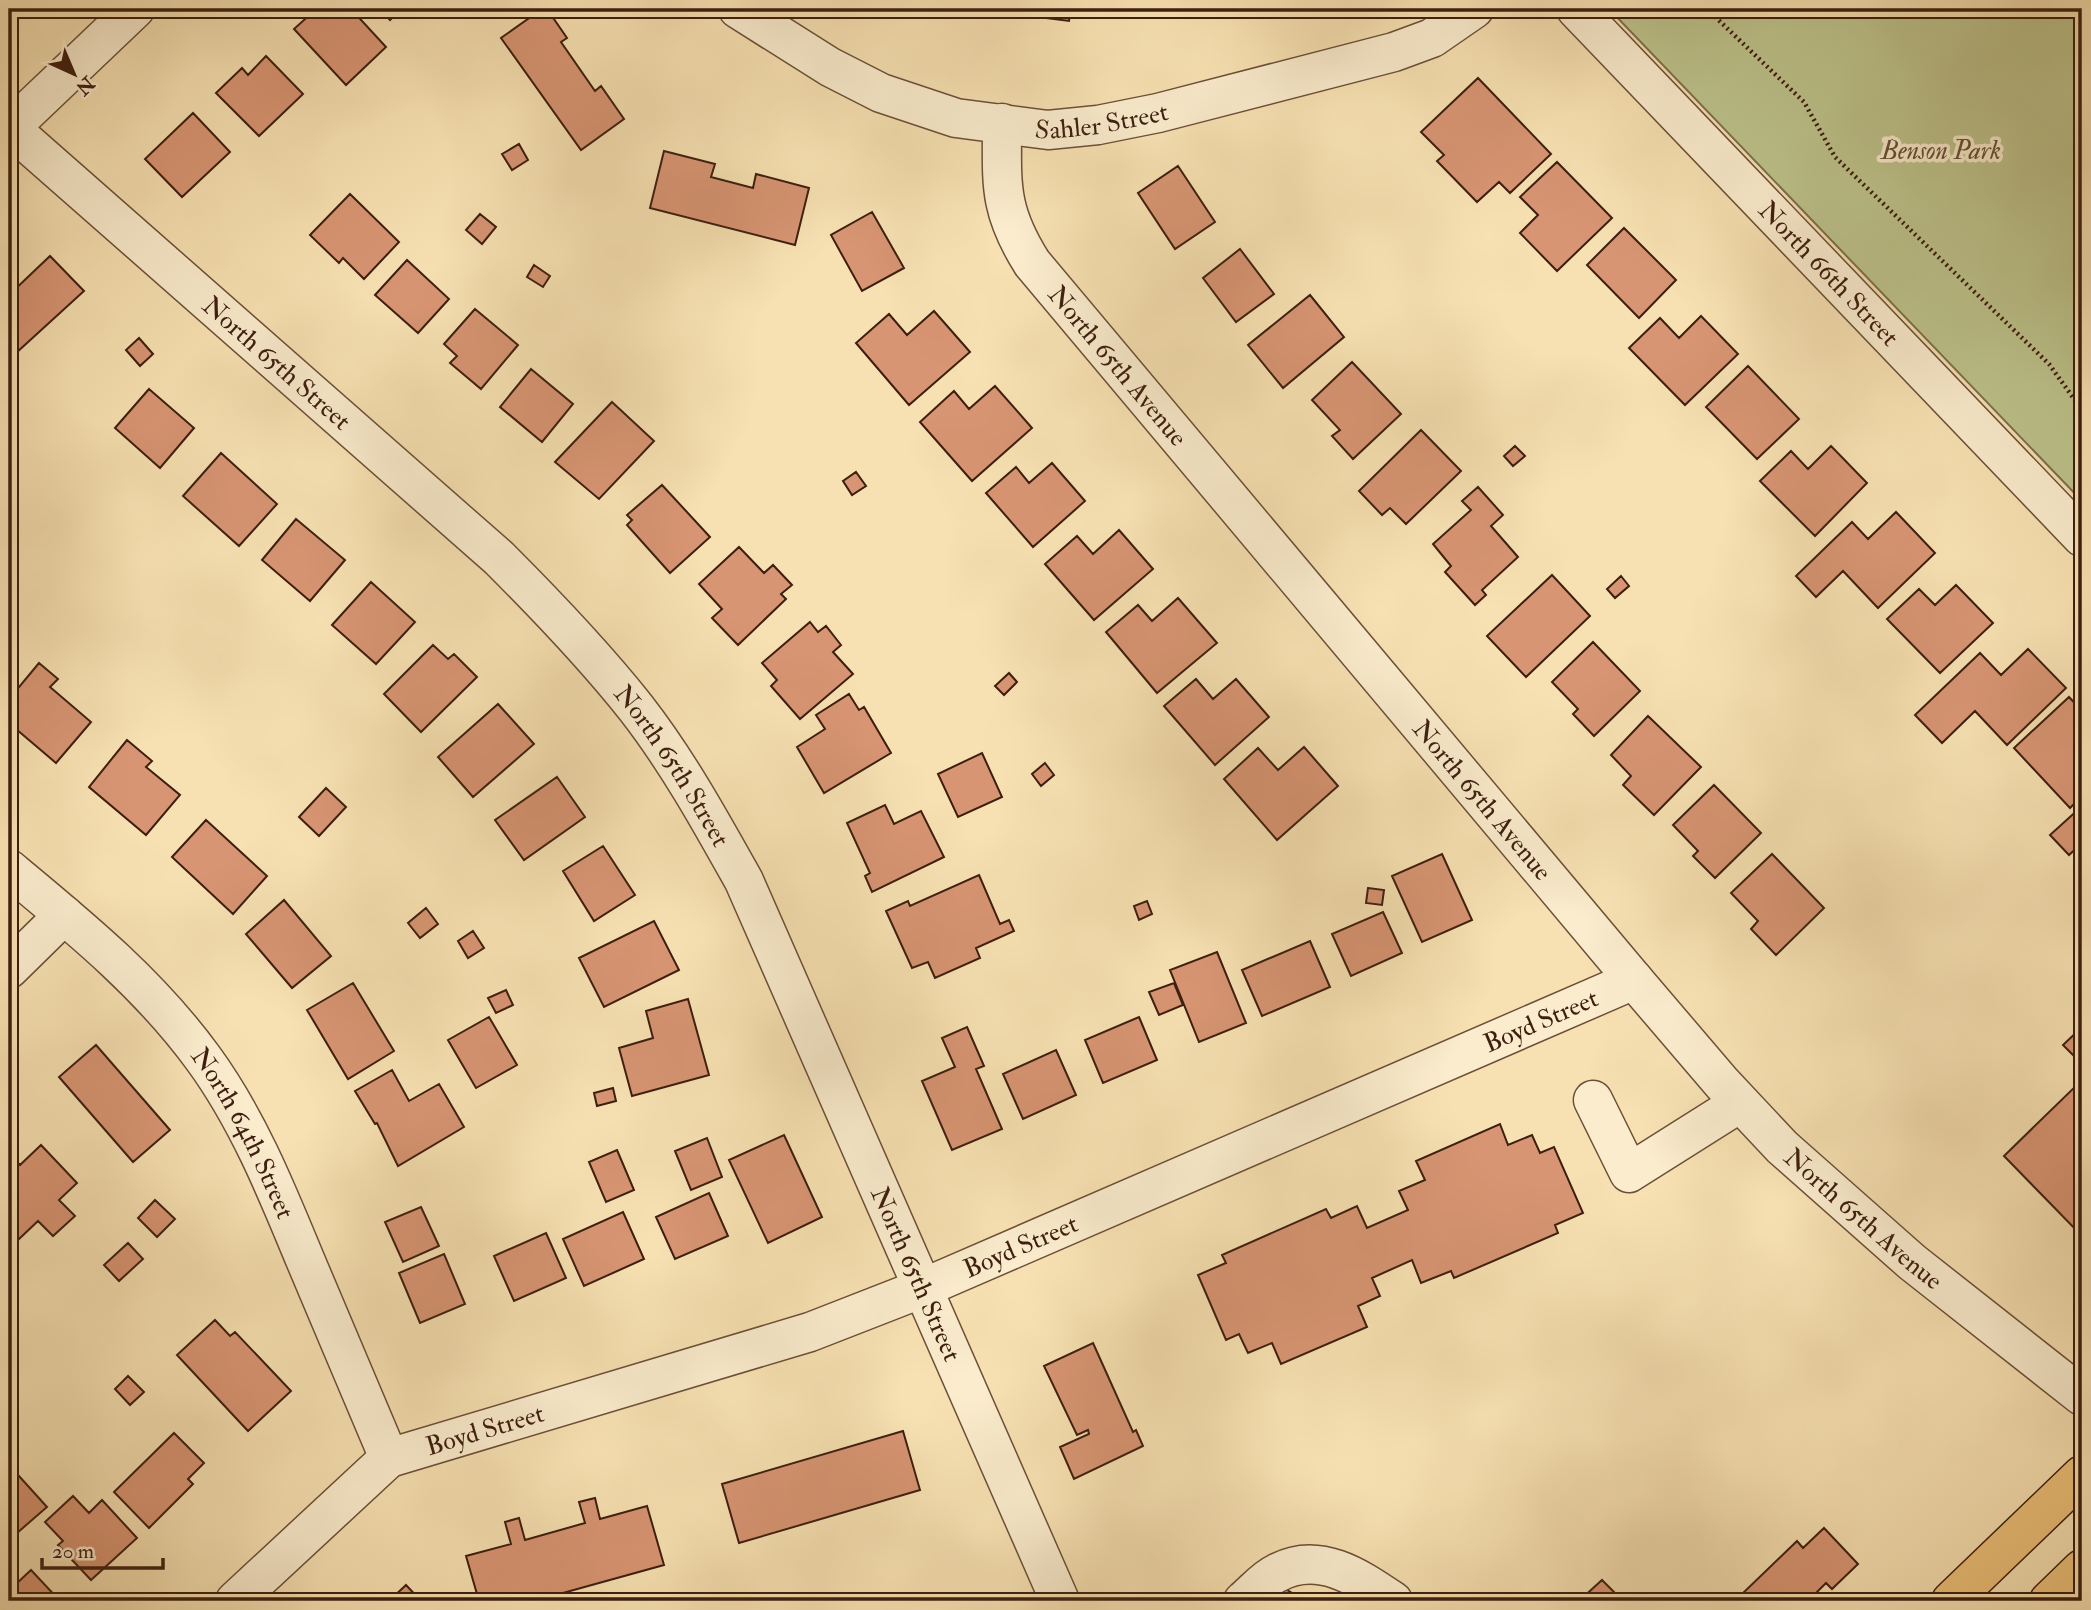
<svg xmlns="http://www.w3.org/2000/svg" width="2091" height="1610" font-family="'IM FELL Double Pica',serif">
	<style>
		.green { fill: #bdc38c; stroke: #7d704e; stroke-width: 2 }
		.building { fill: #d89573; stroke: #3d1e0f; stroke-width: 2 }
		.lines { fill: none; stroke-linecap: round; stroke-linejoin: round }
		.minor-casing { stroke: #6c4f38; stroke-width: 41 }
		.major-casing { stroke: #3d1e0f; stroke-width: 41 }
		.path { stroke: #3d1e0f; stroke-width: 4.5; stroke-dasharray: 2 3.5; stroke-linecap: butt }
		.minor { stroke: #faeccd; stroke-width: 38 }
		.major { stroke: #ecc079; stroke-width: 38 }
		.labels { text-anchor: middle; stroke-width: 7; stroke-linejoin: round; paint-order: stroke }
		.street-label { font-size: 26px; fill: #3d1e0f; stroke: #faeccd }
		.park-label { font-size: 26px; font-style: italic; fill: #635034; stroke: #faeccd }
	</style>
	<rect width="100%" height="100%" fill="#f7e1b2"/>
	<filter id="stains"><feTurbulence type="fractalNoise" baseFrequency=".00286" numOctaves="4"/><feColorMatrix values="0 0 0 0 .2 0 0 0 0 .09 0 0 0 0 .02 0 0 0 .5 -.17"/></filter>
	<radialGradient id="worn" r=".72"><stop offset=".6" stop-color="#630" stop-opacity="0"/><stop offset="1" stop-color="#630" stop-opacity=".3"/></radialGradient>
	<path class="green" d="M 1609,9 L 2082,9 L 2082,501 Z"/>
	<path class="building" d="M 312,9 L 351,9 L 386,47 L 346,85 L 294,29 L 314,11 Z
		M 380,9 L 401,9 L 390,20 Z
		M 542,9 L 547,9 L 567,38 L 561,42 L 595,91 L 601,86 L 624,119 L 581,150 L 501,38 Z
		M 976,9 L 1071,9 L 1069,21 Z
		M 1286,9 L 1300,9 L 1292,16 Z
		M 266,56 L 303,94 L 259,136 L 216,93 L 242,68 L 248,75 Z
		M 1478,78 L 1551,154 L 1510,193 L 1499,182 L 1477,202 L 1437,161 L 1444,155 L 1421,132 Z
		M 193,113 L 230,152 L 182,197 L 145,159 Z
		M 519,144 L 528,160 L 512,170 L 502,154 Z
		M 664,151 L 715,164 L 711,177 L 753,188 L 756,174 L 809,188 L 795,245 L 650,208 Z
		M 1557,162 L 1612,218 L 1557,271 L 1520,233 L 1538,215 L 1520,197 Z
		M 1178,166 L 1215,222 L 1175,249 L 1138,193 Z
		M 350,194 L 399,242 L 364,279 L 343,258 L 339,263 L 310,235 Z
		M 872,212 L 904,268 L 862,291 L 831,235 Z
		M 480,214 L 496,227 L 482,244 L 466,230 Z
		M 1624,228 L 1676,280 L 1639,318 L 1587,265 Z
		M 1240,249 L 1274,294 L 1236,322 L 1203,278 Z
		M 50,256 L 84,291 L 16,353 L 9,345 L 9,295 Z
		M 407,260 L 449,299 L 418,333 L 375,295 Z
		M 534,265 L 550,276 L 543,287 L 527,277 Z
		M 1310,295 L 1344,337 L 1283,388 L 1248,345 Z
		M 475,309 L 518,345 L 481,389 L 450,363 L 457,356 L 444,344 Z
		M 934,311 L 970,352 L 909,405 L 856,343 L 889,314 L 907,335 Z
		M 1701,316 L 1738,354 L 1685,405 L 1629,348 L 1660,318 L 1679,338 Z
		M 139,338 L 153,354 L 140,366 L 126,350 Z
		M 1352,362 L 1401,414 L 1353,459 L 1332,436 L 1340,430 L 1312,400 Z
		M 1748,366 L 1799,419 L 1757,459 L 1706,407 Z
		M 531,369 L 573,404 L 542,442 L 500,407 Z
		M 995,386 L 1032,428 L 972,481 L 920,422 L 954,391 L 969,409 Z
		M 149,389 L 194,428 L 160,468 L 115,428 Z
		M 612,402 L 654,441 L 599,499 L 555,462 Z
		M 1421,430 L 1461,471 L 1406,524 L 1390,508 L 1382,515 L 1359,491 Z
		M 1515,446 L 1525,456 L 1513,466 L 1504,456 Z
		M 1831,446 L 1867,483 L 1815,536 L 1760,481 L 1791,451 L 1808,469 Z
		M 221,453 L 277,504 L 239,546 L 183,496 Z
		M 1052,463 L 1085,501 L 1033,547 L 986,493 L 1016,467 L 1029,483 Z
		M 856,472 L 866,486 L 852,495 L 843,481 Z
		M 662,485 L 710,537 L 670,573 L 627,525 L 632,520 L 627,515 Z
		M 1478,487 L 1503,515 L 1491,526 L 1518,557 L 1482,590 L 1486,595 L 1475,605 L 1445,572 L 1451,566 L 1433,544 L 1471,510 L 1462,501 Z
		M 1896,512 L 1935,553 L 1878,608 L 1843,571 L 1816,597 L 1796,576 L 1852,522 L 1868,539 Z
		M 296,519 L 345,560 L 310,601 L 262,560 Z
		M 1119,530 L 1153,569 L 1094,620 L 1045,564 L 1077,536 L 1093,554 Z
		M 739,547 L 764,573 L 773,565 L 792,585 L 781,594 L 786,599 L 738,645 L 712,618 L 722,609 L 699,584 Z
		M 1552,575 L 1590,616 L 1526,677 L 1487,636 Z
		M 1621,576 L 1629,586 L 1615,598 L 1607,589 Z
		M 371,582 L 415,622 L 376,664 L 332,625 Z
		M 1956,585 L 1993,623 L 1940,673 L 1887,619 L 1919,589 L 1935,605 Z
		M 1178,598 L 1217,643 L 1157,693 L 1106,632 L 1138,605 L 1152,621 Z
		M 810,622 L 818,632 L 826,626 L 841,645 L 833,652 L 853,674 L 800,719 L 771,686 L 777,680 L 762,663 Z
		M 1593,642 L 1640,691 L 1594,736 L 1573,714 L 1578,709 L 1552,682 Z
		M 433,645 L 448,659 L 454,654 L 477,677 L 421,732 L 384,694 Z
		M 2028,649 L 2066,688 L 2007,745 L 1975,711 L 1942,743 L 1915,715 L 1980,653 L 2001,675 Z
		M 39,663 L 58,679 L 50,687 L 91,722 L 56,763 L 9,723 L 9,699 Z
		M 1009,673 L 1017,682 L 1004,695 L 995,686 Z
		M 1196,679 L 1213,699 L 1236,679 L 1269,717 L 1215,765 L 1164,706 Z
		M 849,694 L 859,710 L 864,707 L 891,753 L 824,793 L 797,747 L 825,729 L 816,715 Z
		M 2069,697 L 2082,711 L 2082,796 L 2070,808 L 2014,748 Z
		M 498,704 L 534,744 L 473,797 L 438,757 Z
		M 1648,716 L 1701,767 L 1654,815 L 1623,785 L 1631,776 L 1611,755 Z
		M 127,740 L 152,761 L 146,767 L 180,795 L 146,835 L 89,787 Z
		M 1304,747 L 1338,786 L 1277,840 L 1224,779 L 1258,748 L 1278,770 Z
		M 982,753 L 1002,797 L 958,817 L 938,774 Z
		M 1045,763 L 1054,775 L 1041,786 L 1032,774 Z
		M 557,777 L 585,817 L 524,860 L 495,820 Z
		M 1714,785 L 1761,833 L 1715,878 L 1693,856 L 1698,851 L 1673,825 Z
		M 326,788 L 346,807 L 319,836 L 299,817 Z
		M 885,805 L 894,824 L 921,811 L 944,857 L 872,892 L 865,876 L 870,873 L 847,823 Z
		M 2081,807 L 2082,843 L 2069,855 L 2050,835 Z
		M 206,820 L 267,876 L 233,914 L 172,857 Z
		M 603,846 L 635,895 L 594,921 L 563,871 Z
		M 1442,854 L 1472,920 L 1422,942 L 1392,876 Z
		M 1772,854 L 1824,908 L 1776,955 L 1751,929 L 1758,921 L 1731,893 Z
		M 979,875 L 1000,924 L 1009,920 L 1014,931 L 976,948 L 980,958 L 935,978 L 928,962 L 912,968 L 886,911 L 908,901 L 910,906 Z
		M 1368,888 L 1384,890 L 1382,905 L 1366,903 Z
		M 284,900 L 331,956 L 292,988 L 246,934 Z
		M 1147,901 L 1152,914 L 1139,920 L 1134,906 Z
		M 426,908 L 438,924 L 420,938 L 408,923 Z
		M 1383,912 L 1402,953 L 1351,976 L 1332,934 Z
		M 654,921 L 679,970 L 604,1007 L 579,958 Z
		M 473,931 L 484,948 L 468,958 L 458,941 Z
		M 1310,941 L 1330,987 L 1262,1016 L 1242,970 Z
		M 1217,952 L 1246,1023 L 1199,1042 L 1170,970 Z
		M 353,983 L 394,1051 L 348,1079 L 307,1010 Z
		M 1174,983 L 1183,1005 L 1159,1015 L 1149,992 Z
		M 506,990 L 513,1005 L 496,1013 L 488,998 Z
		M 688,999 L 709,1075 L 632,1096 L 619,1048 L 653,1038 L 646,1011 Z
		M 489,1017 L 517,1065 L 476,1088 L 448,1040 Z
		M 1139,1017 L 1157,1060 L 1103,1083 L 1085,1040 Z
		M 967,1027 L 984,1066 L 976,1069 L 1002,1129 L 952,1150 L 922,1081 L 955,1067 L 942,1038 Z
		M 2080,1029 L 2082,1031 L 2082,1064 L 2063,1045 Z
		M 96,1045 L 170,1130 L 133,1162 L 59,1077 Z
		M 1056,1050 L 1076,1095 L 1023,1119 L 1003,1074 Z
		M 392,1070 L 409,1101 L 439,1084 L 464,1127 L 398,1166 L 377,1123 L 375,1124 L 355,1091 Z
		M 2082,1080 L 2082,1236 L 2004,1156 Z
		M 613,1088 L 616,1101 L 597,1106 L 594,1093 Z
		M 1500,1124 L 1508,1145 L 1532,1135 L 1540,1153 L 1554,1147 L 1583,1213 L 1555,1225 L 1558,1233 L 1454,1278 L 1451,1271 L 1421,1283 L 1412,1260 L 1372,1278 L 1380,1296 L 1358,1306 L 1367,1327 L 1281,1364 L 1272,1343 L 1248,1353 L 1239,1334 L 1226,1340 L 1198,1275 L 1226,1263 L 1222,1255 L 1326,1209 L 1331,1218 L 1357,1206 L 1367,1228 L 1408,1210 L 1399,1191 L 1425,1180 L 1416,1161 Z
		M 784,1135 L 822,1217 L 768,1243 L 729,1160 Z
		M 707,1138 L 722,1177 L 691,1190 L 675,1151 Z
		M 41,1145 L 77,1183 L 59,1200 L 75,1216 L 53,1236 L 38,1221 L 19,1239 L 9,1229 L 9,1153 L 20,1165 Z
		M 617,1150 L 634,1190 L 606,1202 L 589,1162 Z
		M 709,1193 L 728,1236 L 675,1259 L 656,1217 Z
		M 155,1200 L 175,1219 L 157,1237 L 138,1218 Z
		M 421,1207 L 439,1246 L 403,1262 L 385,1222 Z
		M 623,1212 L 644,1259 L 584,1286 L 563,1239 Z
		M 546,1233 L 566,1278 L 514,1301 L 494,1256 Z
		M 128,1243 L 143,1259 L 119,1281 L 104,1265 Z
		M 444,1254 L 465,1304 L 420,1323 L 399,1273 Z
		M 215,1320 L 230,1336 L 235,1332 L 291,1391 L 248,1431 L 177,1355 Z
		M 1093,1343 L 1133,1432 L 1136,1430 L 1143,1446 L 1074,1479 L 1060,1447 L 1089,1434 L 1088,1430 L 1077,1435 L 1044,1366 Z
		M 128,1376 L 144,1392 L 130,1405 L 115,1389 Z
		M 903,1431 L 920,1490 L 739,1543 L 722,1484 Z
		M 174,1433 L 204,1463 L 188,1479 L 193,1484 L 149,1528 L 114,1492 Z
		M 9,1465 L 47,1507 L 17,1533 L 9,1524 Z
		M 73,1496 L 89,1513 L 102,1500 L 137,1538 L 91,1580 L 58,1545 L 63,1541 L 45,1522 Z
		M 595,1498 L 600,1519 L 647,1506 L 664,1565 L 534,1601 L 479,1601 L 466,1556 L 511,1544 L 505,1522 L 519,1518 L 525,1540 L 585,1523 L 579,1502 Z
		M 1824,1528 L 1858,1564 L 1832,1589 L 1826,1583 L 1808,1601 L 1750,1601 L 1743,1593 L 1797,1541 L 1803,1548 Z
		M 31,1570 L 60,1601 L 9,1601 L 9,1578 L 15,1585 Z
		M 1602,1580 L 1623,1601 L 1579,1601 Z
		M 406,1585 L 421,1601 L 389,1601 Z
		M 1284,1588 L 1305,1601 L 1275,1601 Z"/>
	<g class="lines">
		<defs>
			<g id="minor">
				<path id="s1" d="M 738,9 L 830,67 L 881,93 L 956,118 L 1048,130 L 1098,125 L 1158,113 L 1394,52 L 1432,38 L 1474,9"/>
				<path id="s2" d="M 1576,9 L 2082,537"/>
				<path id="s3" d="M 1002,123 C 1002,184 998,209 1032,263 L 1634,980 L 1722,1083 L 1782,1147 L 1912,1262 L 2082,1396"/>
				<path id="s4" d="M 9,127 L 499,558 C 547,606 594,655 636,708 C 678,762 711,822 744,881 L 1060,1601"/>
				<path d="M 9,129 L 135,9"/>
				<path id="s5" d="M 9,869 C 79,927 149,984 203,1058 C 247,1118 276,1189 304,1257 C 333,1324 361,1391 389,1458"/>
				<path d="M 9,969 L 64,915"/>
				<path d="M 1593,1100 L 1629,1173 L 1740,1103"/>
				<path id="s6" d="M 235,1601 L 389,1458 L 810,1332 L 923,1288 L 1634,980"/>
				<path d="M 1243,1601 C 1254,1592 1264,1579 1277,1573 C 1319,1550 1359,1578 1393,1601"/>
			</g>
			<path id="major" d="M 1951,1601 L 2082,1475
				M 2049,1601 L 2082,1569"/>
		</defs>
		<use href="#minor" class="minor-casing"/>
		<use href="#major" class="major-casing"/>
		<path class="path" d="M 1707,9 L 1804,102 L 1835,157 L 2049,364 L 2082,410"/>
		<use href="#minor" class="minor"/>
		<use href="#major" class="major"/>
	</g>
	<g class="labels">
		<g class="street-label">
			<text dy="9" stroke="none"><textPath href="#s1" startOffset="392">Sahler Street</textPath></text>
			<text dy="9" stroke="none"><textPath href="#s2" startOffset="366">North 66th Street</textPath></text>
			<text dy="9" stroke="none"><textPath href="#s4" startOffset="357">North 65th Street</textPath></text>
			<text dy="9" stroke="none"><textPath href="#s3" startOffset="280">North 65th Avenue</textPath></text>
			<text dy="9" stroke="none"><textPath href="#s4" startOffset="924">North 65th Street</textPath></text>
			<text dy="9" stroke="none"><textPath href="#s3" startOffset="847">North 65th Avenue</textPath></text>
			<text dy="9" stroke="none"><textPath href="#s6" startOffset="1444">Boyd Street</textPath></text>
			<text dy="9" stroke="none"><textPath href="#s5" startOffset="357">North 64th Street</textPath></text>
			<text dy="9" stroke="none"><textPath href="#s3" startOffset="1414">North 65th Avenue</textPath></text>
			<text dy="9" stroke="none"><textPath href="#s6" startOffset="877">Boyd Street</textPath></text>
			<text dy="9" stroke="none"><textPath href="#s4" startOffset="1489">North 65th Street</textPath></text>
			<text dy="9" stroke="none"><textPath href="#s6" startOffset="310">Boyd Street</textPath></text>
		</g>
		<g class="park-label">
			<text x="1941" y="159">Benson Park</text>
		</g>
	</g>
	<rect width="2091" height="1610" fill="none" stroke="#f7e1b2" stroke-width="35"/>
	<rect x="10" y="10" width="2070" height="1589" fill="none" stroke="#3d1e0f" stroke-width="3.5"/>
	<rect x="18" y="18" width="2056" height="1575" fill="none" stroke="#3d1e0f" stroke-width="2"/>
	<g transform="translate(74 74) rotate(136)" stroke="#faeccd" stroke-width="5" paint-order="stroke">
	<path d="M0-5L12 26L0 18L-12 26Z" fill="#3d1e0f"/>
	<text y="-10" font-size="19" font-weight="bold" text-anchor="middle" fill="#3d1e0f">N</text>
	</g>
	<path d="M42 1558v10h121v-10" fill="none" stroke="#3d1e0f" stroke-width="3.5"/>
	<text x="52" y="1558" font-size="21" fill="#3d1e0f" stroke="#faeccd" stroke-width="5" paint-order="stroke">20 m</text>
	<rect width="100%" height="100%" filter="url(#stains)"/>
	<rect width="100%" height="100%" fill="url(#worn)"/>
</svg>
